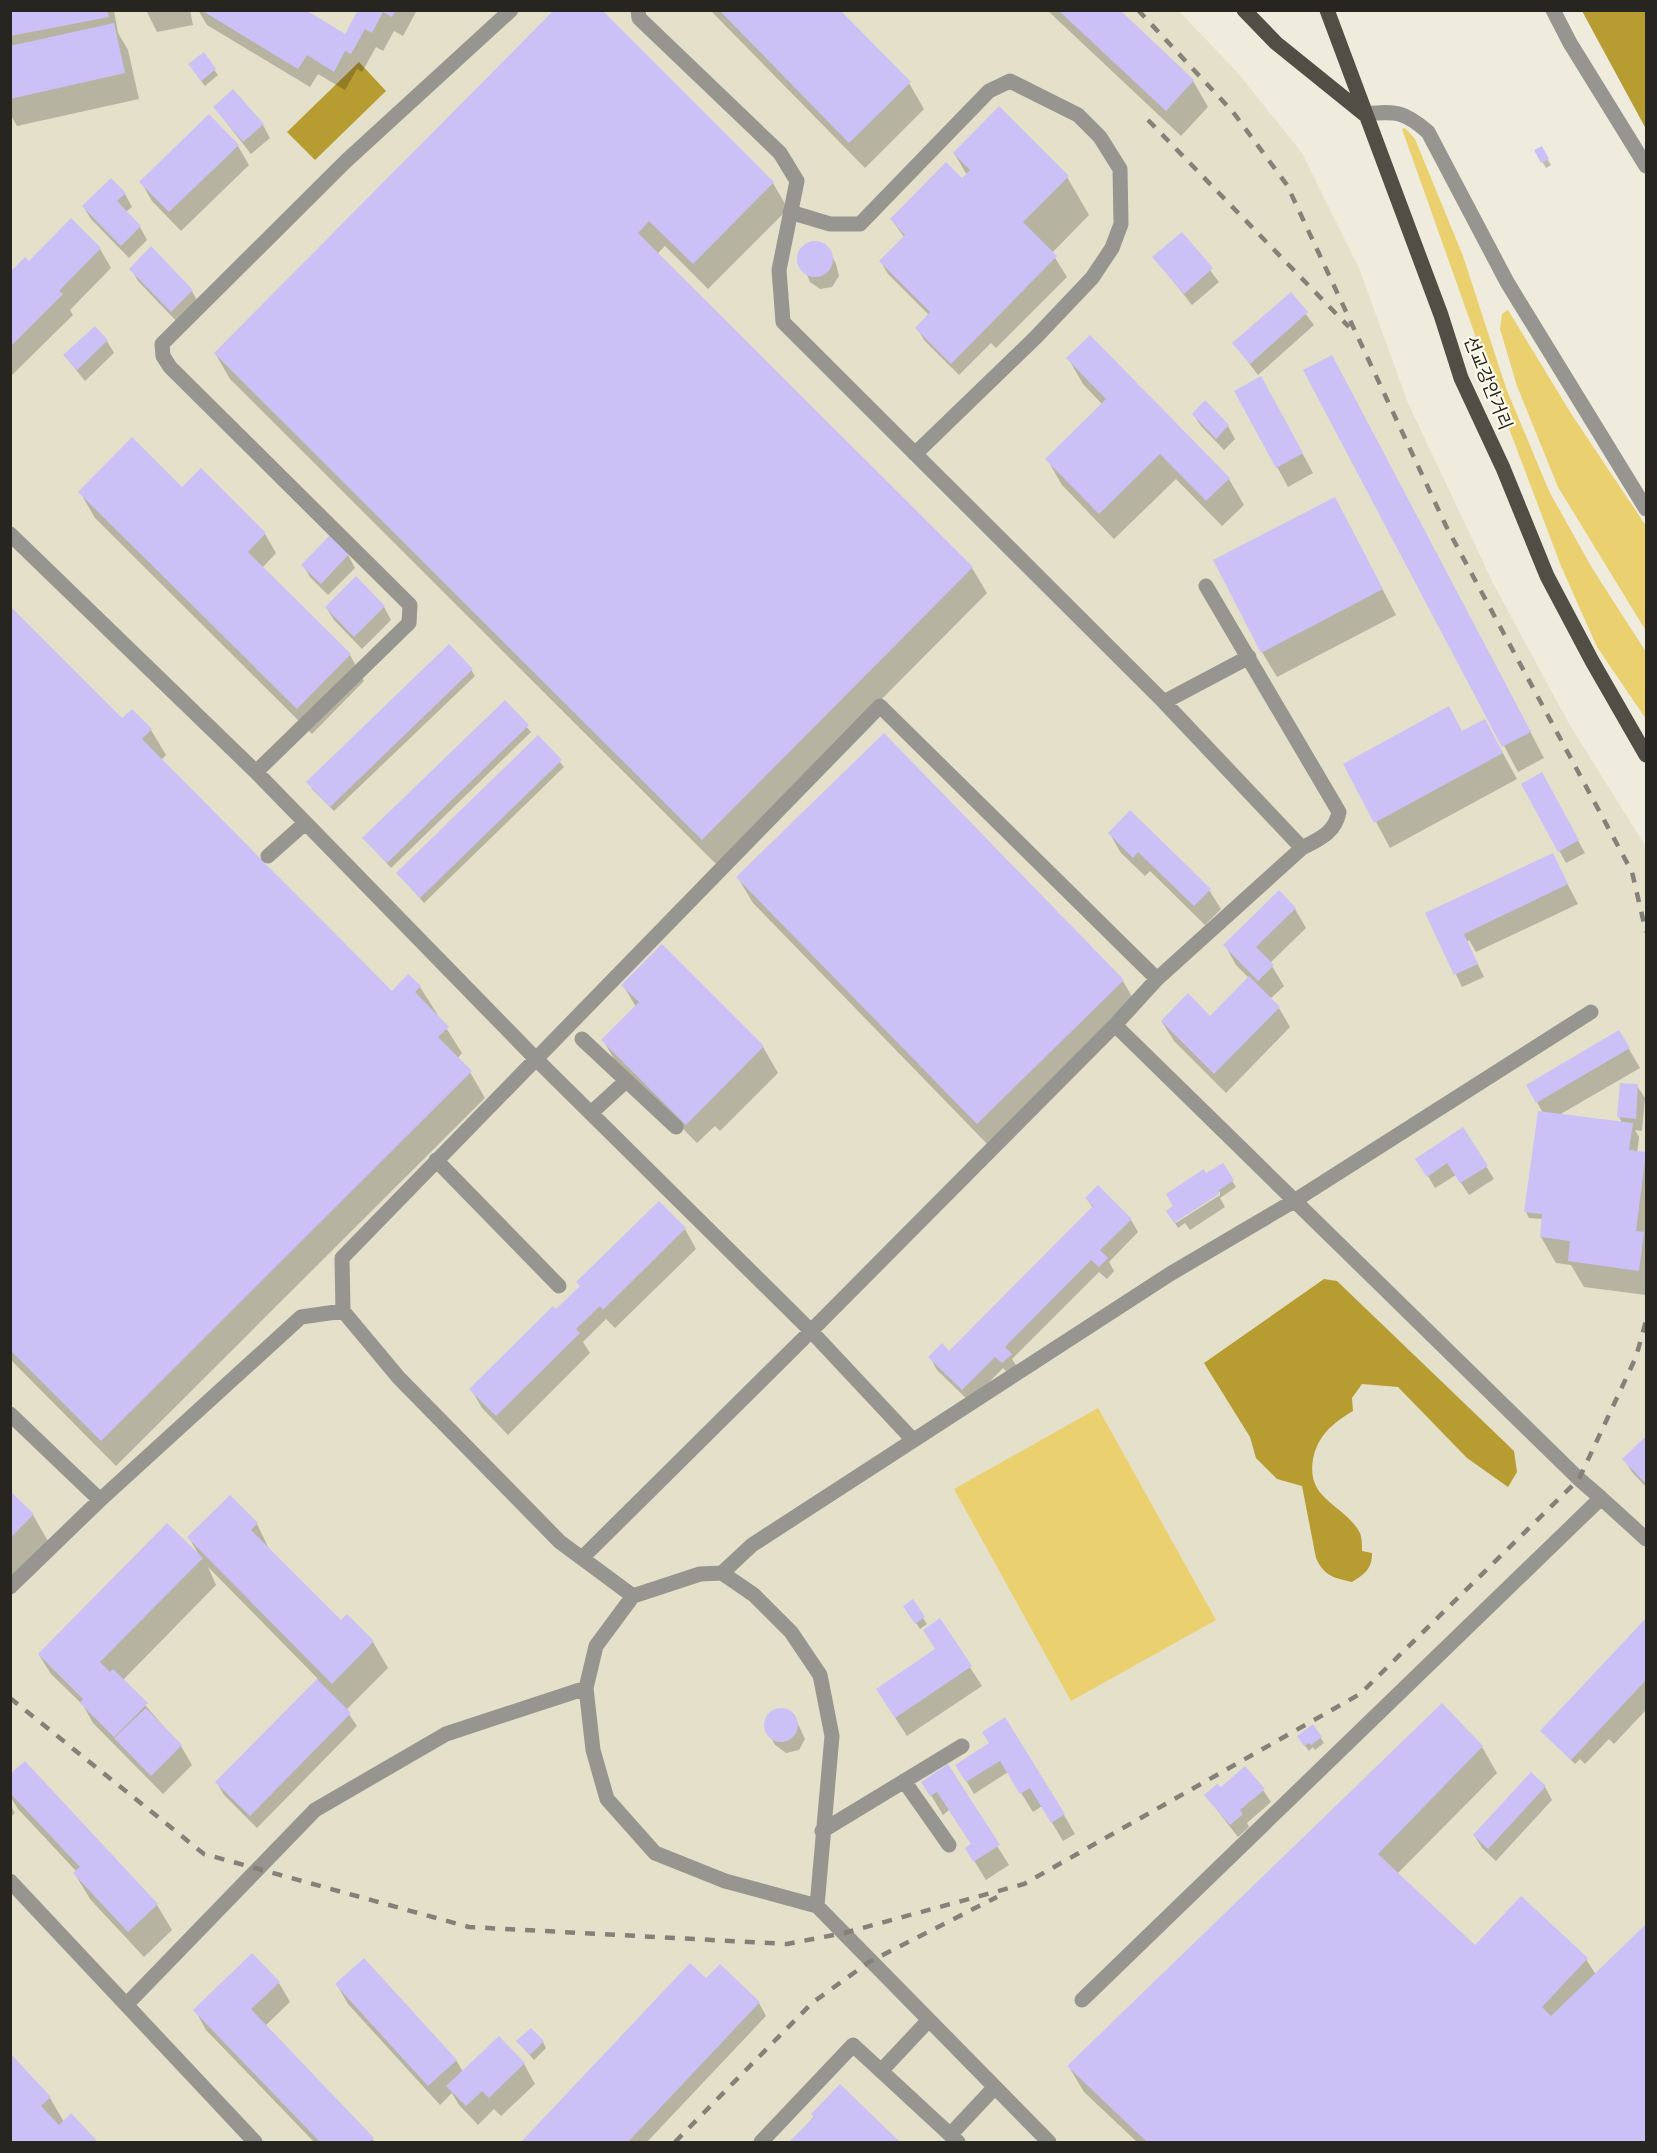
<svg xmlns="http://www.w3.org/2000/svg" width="1657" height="2153" font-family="Overpass,'Noto Sans KR',sans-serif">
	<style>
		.built { fill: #e5e0ca }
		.green { fill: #ead06e }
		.water { fill: #b79c31 }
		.shadow { fill: #0003; fill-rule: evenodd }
		.building { fill: #ccc1f7 }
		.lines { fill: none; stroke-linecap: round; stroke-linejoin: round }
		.minor { stroke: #96958f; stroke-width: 15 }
		.major { stroke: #514f45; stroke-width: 15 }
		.rail { stroke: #838178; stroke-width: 4.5; stroke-dasharray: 10 10; stroke-linecap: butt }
		.labels { text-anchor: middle; stroke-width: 4.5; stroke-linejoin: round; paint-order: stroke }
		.street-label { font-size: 18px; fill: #262520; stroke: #fdf9eb }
	</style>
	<rect width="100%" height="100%" fill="#efecdd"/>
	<path class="built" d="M 11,11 L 1179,11 L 1237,72 L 1302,153 L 1359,268 L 1408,403 L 1493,583 L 1568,722 L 1646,847 L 1646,2142 L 11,2142 Z"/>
	<path class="green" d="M 1405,128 L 1415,139 L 1463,256 L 1506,388 L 1549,491 L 1592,568 L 1646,652 L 1646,719 L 1597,647 L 1561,566 L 1496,394 L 1402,129 Z
		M 1508,310 L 1572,415 L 1646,526 L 1646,631 L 1558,487 L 1517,386 L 1500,329 L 1502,314 Z
		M 1098,1408 L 1216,1620 L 1071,1701 L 954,1489 Z"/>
	<path class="water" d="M 1582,11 L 1646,11 L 1646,129 Z
		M 359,62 L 386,91 L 315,160 L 287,132 Z
		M 1324,1279 L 1337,1281 L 1514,1451 L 1517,1472 L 1508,1487 L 1467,1458 L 1398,1387 L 1362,1384 L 1352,1398 L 1353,1411 C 1333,1423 1318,1435 1313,1459 C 1306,1501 1344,1503 1360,1533 C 1362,1538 1362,1546 1362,1551 L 1372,1553 C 1372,1569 1365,1574 1352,1582 C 1334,1578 1324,1576 1316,1558 L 1302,1486 L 1277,1479 L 1256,1458 L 1250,1437 L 1204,1363 Z"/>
	<path class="shadow" d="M 10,10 L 114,10 L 118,33 L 128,50 L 139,99 L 17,126 L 10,114 Z
		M 146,10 L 190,10 L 193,25 L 157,32 Z
		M 198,10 L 303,10 L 345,36 L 361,10 L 417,10 L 403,36 L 394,31 L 383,51 L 376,47 L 362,72 L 357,69 L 345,90 L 318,74 L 310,87 L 207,25 Z
		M 710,10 L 838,10 L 909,83 L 924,109 L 865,168 Z
		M 1047,10 L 1117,10 L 1193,81 L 1208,107 L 1181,136 Z
		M 203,54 L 218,75 L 205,86 L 193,70 Z
		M 215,108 L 263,125 L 270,138 L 251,154 Z
		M 238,146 L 249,165 L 181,231 L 152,201 L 141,182 Z
		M 1541,148 L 1551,165 L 1546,168 L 1536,151 Z
		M 954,153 L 1067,177 L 1089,215 L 1052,253 L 1067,277 L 996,348 L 991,343 L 959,375 L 924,340 L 917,328 L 929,315 L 888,274 L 881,262 L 905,238 L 891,219 L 967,175 Z
		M 773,183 L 788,209 L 708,289 L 665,246 L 657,254 L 972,568 L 987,593 L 717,865 L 230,379 L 215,353 Z
		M 125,194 L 132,207 L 126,212 L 140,227 L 147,240 L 129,258 L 91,219 L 83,206 Z
		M 71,220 L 100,249 L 111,268 L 70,310 L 73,315 L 10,377 L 10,274 L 29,263 Z
		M 1182,234 L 1219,282 L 1192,305 L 1154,257 Z
		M 818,243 L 829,250 L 836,264 L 839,276 L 832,287 L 820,289 L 810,282 L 799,256 L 806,246 Z
		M 151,248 L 192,291 L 199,304 L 179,324 L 138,281 L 131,269 Z
		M 1291,294 L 1314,325 L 1258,375 L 1234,343 Z
		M 107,341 L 114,353 L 85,381 L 65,356 Z
		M 1068,358 L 1229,479 L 1244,505 L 1222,526 L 1176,479 L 1114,539 L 1062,485 L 1047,459 L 1102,404 L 1083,384 Z
		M 1305,371 L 1346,382 L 1544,758 L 1518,772 Z
		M 1236,391 L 1272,397 L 1313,473 L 1288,487 Z
		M 1205,402 L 1228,426 L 1235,439 L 1224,450 L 1201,426 L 1193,414 Z
		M 201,470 L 265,534 L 276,553 L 262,568 L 350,655 L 364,681 L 312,734 L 95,518 L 80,492 L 182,489 Z
		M 1335,499 L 1396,615 L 1277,677 L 1262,652 Z
		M 330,537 L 348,555 L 355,568 L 328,595 L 310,577 L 303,565 Z
		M 356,578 L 384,607 L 391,620 L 362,649 L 334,620 L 326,607 Z
		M 10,608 L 122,721 L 151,730 L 166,755 L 161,760 L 392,993 L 420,987 L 462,1053 L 457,1059 L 470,1072 L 485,1098 L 116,1466 L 10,1359 Z
		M 471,670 L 475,676 L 334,811 L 311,788 Z
		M 505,702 L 531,732 L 391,868 L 364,838 Z
		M 1462,733 L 1499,746 L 1517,779 L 1390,848 L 1345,764 Z
		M 538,737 L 564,767 L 424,903 L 398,873 Z
		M 1541,774 L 1585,853 L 1566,863 L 1523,785 Z
		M 1110,834 L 1209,890 L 1221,909 L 1205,925 L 1150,871 L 1145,876 L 1121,853 Z
		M 1552,855 L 1578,904 L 1476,952 L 1469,940 L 1467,942 L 1484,977 L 1462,987 L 1427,914 Z
		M 738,878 L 1123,981 L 1138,1007 L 992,1149 L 753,903 Z
		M 1279,892 L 1295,909 L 1306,928 L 1270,963 L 1284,986 L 1270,999 L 1279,1008 L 1290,1027 L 1226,1093 L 1174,1041 L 1162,1022 L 1210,1018 L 1249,978 L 1236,965 L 1225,945 Z
		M 662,946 L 763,1047 L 778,1073 L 720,1131 L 715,1126 L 697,1143 L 614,1059 L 603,1040 L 636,1007 L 623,985 Z
		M 1619,1032 L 1640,1068 L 1559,1115 L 1622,1123 L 1619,1117 L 1637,1086 L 1645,1098 L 1642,1131 L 1635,1130 L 1639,1137 L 1637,1153 L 1646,1156 L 1646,1295 L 1584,1287 L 1571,1265 L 1556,1263 L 1541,1237 L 1543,1219 L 1529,1218 L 1526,1212 L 1543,1113 L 1528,1086 Z
		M 1463,1129 L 1494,1179 L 1469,1195 L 1456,1175 L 1435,1188 L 1425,1171 Z
		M 1222,1165 L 1236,1187 L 1220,1198 L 1225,1207 L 1190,1230 L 1185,1223 L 1178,1228 L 1168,1211 L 1206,1175 ZM 1220,1191 L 1220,1195 L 1176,1223 L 1174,1221 Z
		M 1087,1199 L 1131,1220 L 1138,1232 L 1109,1262 L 1114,1271 L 1107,1279 L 1099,1272 L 1012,1359 L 1018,1368 L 1010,1375 L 1003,1368 L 970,1402 L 937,1370 L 930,1357 L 949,1353 L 1093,1208 Z
		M 685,1229 L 696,1249 L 615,1328 L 606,1319 L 583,1342 L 590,1353 L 508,1435 L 482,1408 L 471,1389 L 556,1311 Z
		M 1645,1439 L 1646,1440 L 1646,1487 L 1632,1472 L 1624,1459 Z
		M 10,1493 L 33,1515 L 48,1541 L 12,1577 Z
		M 257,1524 L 270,1551 L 341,1622 L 347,1616 L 373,1642 L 388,1668 L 346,1710 L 357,1726 L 257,1828 L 224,1795 L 217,1783 L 318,1679 L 208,1567 L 216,1585 L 123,1680 L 181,1746 L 192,1765 L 163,1794 L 93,1723 L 83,1705 L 51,1674 L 39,1655 L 199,1555 L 189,1538 Z
		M 912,1601 L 927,1624 L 920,1629 L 905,1606 Z
		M 940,1621 L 982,1686 L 907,1736 L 889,1708 L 936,1650 Z
		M 1646,1621 L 1646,1710 L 1614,1744 L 1609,1739 L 1585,1764 L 1580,1759 L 1575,1764 L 1542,1731 Z
		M 778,1710 L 791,1713 L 799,1726 L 805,1739 L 799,1750 L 786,1753 L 775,1745 L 768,1732 L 768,1718 Z
		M 1320,1737 L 1324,1743 L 1315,1750 L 1313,1747 L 1309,1751 L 1302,1742 Z
		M 991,1744 L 1064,1815 L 1075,1834 L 1063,1841 L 1042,1806 L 1033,1812 L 1008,1772 L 974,1794 L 957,1765 Z
		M 1482,1747 L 1497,1773 L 1397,1874 L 1475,1947 L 1586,1959 L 1596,1975 L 1646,1927 L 1646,2142 L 1137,2142 L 1084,2092 L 1069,2067 Z
		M 947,1766 L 1009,1865 L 986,1880 L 967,1849 L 972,1845 L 949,1810 L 943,1815 L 923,1782 Z
		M 1531,1774 L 1545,1787 L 1552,1800 L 1496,1861 L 1482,1848 L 1474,1835 Z
		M 10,1776 L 157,1905 L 172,1930 L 144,1957 L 90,1899 L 75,1874 L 77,1872 L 18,1809 L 10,1796 Z
		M 1220,1789 L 1263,1790 L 1271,1802 L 1247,1823 L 1249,1827 L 1238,1837 L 1206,1796 Z
		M 10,1805 L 15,1813 L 10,1817 Z
		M 690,1965 L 706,1980 L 720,1966 L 759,2003 L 766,2016 L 647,2142 L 523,2142 Z
		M 279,1983 L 290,2002 L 265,2026 L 375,2142 L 314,2142 L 206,2030 L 195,2010 Z
		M 337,1985 L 456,2060 L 463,2072 L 499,2038 L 524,2064 L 535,2084 L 501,2116 L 494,2109 L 478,2125 L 459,2105 L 452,2093 L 440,2105 L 348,2004 Z
		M 518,2042 L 543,2042 L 546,2048 L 534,2060 Z
		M 10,2055 L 50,2098 L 64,2122 L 71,2115 L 96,2142 L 10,2142 Z
		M 840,2086 L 898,2142 L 792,2142 Z"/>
	<path class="building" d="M 10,10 L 107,10 L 109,17 L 10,36 Z
		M 201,10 L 306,10 L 345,34 L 358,10 L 396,10 L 392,17 L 383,12 L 372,33 L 365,29 L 351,54 L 345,51 L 334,72 L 307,55 L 298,69 Z
		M 554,10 L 602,10 L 774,182 L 693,264 L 649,221 L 638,233 L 973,567 L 702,840 L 214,353 Z
		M 719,10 L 840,10 L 911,82 L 849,143 Z
		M 1058,10 L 1120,10 L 1194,80 L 1166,111 Z
		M 114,23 L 125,73 L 10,99 L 10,46 Z
		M 204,52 L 216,69 L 201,81 L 188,64 Z
		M 233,89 L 264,124 L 243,142 L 213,107 Z
		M 999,106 L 1069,176 L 1023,222 L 1057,256 L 951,364 L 915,328 L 930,312 L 879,261 L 905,235 L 890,219 L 946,162 L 962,178 L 970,170 L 953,153 Z
		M 209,114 L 239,145 L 169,212 L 139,182 Z
		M 1542,146 L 1549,159 L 1541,163 L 1534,150 Z
		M 111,178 L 126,193 L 117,201 L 141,226 L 121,246 L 82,206 Z
		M 71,218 L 101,248 L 59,291 L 63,294 L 10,347 L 10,272 L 25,257 L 29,261 Z
		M 1182,232 L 1213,268 L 1184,294 L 1152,257 Z
		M797 259a18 18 0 1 1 36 0a18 18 0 1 1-36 0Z
		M 151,246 L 193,290 L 171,312 L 129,269 Z
		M 1291,292 L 1308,312 L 1250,364 L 1232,343 Z
		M 95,326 L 108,340 L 77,370 L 63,355 Z
		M 1090,335 L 1230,478 L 1206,501 L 1160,454 L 1099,514 L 1045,459 L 1106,399 L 1066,358 Z
		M 1332,355 L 1531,732 L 1502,747 L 1303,370 Z
		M 1261,376 L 1303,453 L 1276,468 L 1234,391 Z
		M 1205,400 L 1229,425 L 1216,439 L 1192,414 Z
		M 132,437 L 182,487 L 201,468 L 266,533 L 248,552 L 351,654 L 297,709 L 78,492 Z
		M 1335,497 L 1383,589 L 1261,653 L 1213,560 Z
		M 330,535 L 349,554 L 321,584 L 301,565 Z
		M 356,576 L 385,606 L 354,637 L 325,607 Z
		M 10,606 L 122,718 L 132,709 L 152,729 L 142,739 L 392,991 L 408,974 L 421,986 L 415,992 L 449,1027 L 438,1037 L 472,1071 L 101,1441 L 10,1350 Z
		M 449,644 L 473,669 L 330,807 L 306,782 Z
		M 505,700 L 529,725 L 387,863 L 362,838 Z
		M 1449,706 L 1462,731 L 1485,719 L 1503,753 L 1374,823 L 1343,764 Z
		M 884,733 L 1124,980 L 977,1124 L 736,877 Z
		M 538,735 L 562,760 L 420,898 L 396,873 Z
		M 1542,772 L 1579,840 L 1558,852 L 1521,784 Z
		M 1130,810 L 1211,889 L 1194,906 L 1138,852 L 1133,858 L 1108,833 Z
		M 1553,853 L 1568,884 L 1464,934 L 1478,964 L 1454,975 L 1425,913 Z
		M 1279,890 L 1296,908 L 1256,947 L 1274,965 L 1258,981 L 1223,945 Z
		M 662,944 L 764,1046 L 686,1125 L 601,1040 L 639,1002 L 621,985 Z
		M 1249,976 L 1280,1007 L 1214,1074 L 1161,1021 L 1188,993 L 1210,1016 Z
		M 1619,1030 L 1630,1048 L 1536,1103 L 1526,1085 Z
		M 1620,1083 L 1638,1084 L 1636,1119 L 1617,1117 Z
		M 1538,1111 L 1633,1123 L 1629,1150 L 1646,1152 L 1636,1231 L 1644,1232 L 1639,1271 L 1568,1261 L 1570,1241 L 1540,1237 L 1542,1214 L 1524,1212 Z
		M 1463,1127 L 1488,1166 L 1460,1183 L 1447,1163 L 1427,1177 L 1415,1159 Z
		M 1223,1163 L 1234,1180 L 1218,1191 L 1219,1194 L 1174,1223 L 1166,1211 L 1173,1206 L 1166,1194 L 1204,1169 L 1206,1173 Z
		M 1098,1185 L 1132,1219 L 1100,1250 L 1108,1258 L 1099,1267 L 1091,1260 L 1005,1347 L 1012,1354 L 1002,1363 L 995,1357 L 962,1390 L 928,1357 L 942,1343 L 949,1351 L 1093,1206 L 1085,1198 Z
		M 659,1201 L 686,1228 L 603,1310 L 600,1306 L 576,1329 L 580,1333 L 496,1416 L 469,1389 L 553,1306 L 556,1309 L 580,1286 L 576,1282 Z
		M 1645,1437 L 1646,1438 L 1646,1484 L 1622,1459 Z
		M 10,1491 L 34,1514 L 10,1538 Z
		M 230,1495 L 258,1523 L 251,1530 L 341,1620 L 347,1614 L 374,1641 L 332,1684 L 187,1537 Z
		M 167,1523 L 203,1558 L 100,1662 L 110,1672 L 113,1669 L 148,1703 L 114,1737 L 80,1703 L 83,1699 L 38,1654 Z
		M 913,1599 L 925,1617 L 915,1624 L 903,1606 Z
		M 940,1618 L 972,1666 L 895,1718 L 876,1689 L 935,1649 L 923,1630 Z
		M 1646,1618 L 1646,1680 L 1571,1760 L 1540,1731 Z
		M 317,1679 L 351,1713 L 250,1816 L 215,1782 Z
		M 1442,1703 L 1483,1746 L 1378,1854 L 1475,1945 L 1521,1896 L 1588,1958 L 1542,2007 L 1551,2016 L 1646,1924 L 1646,2142 L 1147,2142 L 1067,2066 Z
		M 146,1708 L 182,1745 L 151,1776 L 114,1738 Z
		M764 1725a17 17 0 1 1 34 0a17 17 0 1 1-34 0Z
		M 1005,1717 L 1065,1814 L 1051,1823 L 1030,1788 L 1020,1794 L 1000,1761 L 966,1782 L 955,1765 L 989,1743 L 982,1732 Z
		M 1313,1724 L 1322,1737 L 1311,1745 L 1309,1743 L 1304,1746 L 1297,1736 Z
		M 25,1761 L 158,1904 L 128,1932 L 73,1873 L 80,1867 L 10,1793 L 10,1774 Z
		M 948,1764 L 1000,1845 L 973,1862 L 965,1848 L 971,1844 L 937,1792 L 930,1796 L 921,1782 Z
		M 1245,1766 L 1265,1789 L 1240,1810 L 1243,1814 L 1230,1825 L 1204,1795 L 1217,1784 L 1221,1787 Z
		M 1531,1772 L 1546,1786 L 1488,1849 L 1473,1835 Z
		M 252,1953 L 280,1982 L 251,2009 L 374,2138 L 369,2142 L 320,2142 L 193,2010 Z
		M 364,1958 L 457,2060 L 428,2086 L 335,1984 Z
		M 690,1963 L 706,1978 L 720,1964 L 760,2002 L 628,2142 L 521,2142 Z
		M 531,2028 L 544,2041 L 530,2055 L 516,2041 Z
		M 499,2036 L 525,2063 L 489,2098 L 482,2091 L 466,2106 L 446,2086 Z
		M 10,2053 L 51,2097 L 41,2106 L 59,2125 L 71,2113 L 98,2142 L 10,2142 Z
		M 840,2084 L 900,2142 L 789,2142 L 814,2117 L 811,2114 Z"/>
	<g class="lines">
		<path class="minor" d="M 1553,10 L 1570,43 L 1646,166
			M 1365,114 C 1396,111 1404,111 1428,132 L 1507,282 L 1646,509
			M 790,212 L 830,224 L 860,224 L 989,91 L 1010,81 L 1078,115 L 1100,137 L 1120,169 L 1121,224 L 1112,248 L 1092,278 L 1036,337 L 915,454
			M 10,534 L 256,772 L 535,1058 L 811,1331 L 1115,1025 L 1157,979 L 1302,848 L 1164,702 L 783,322 L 779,270 L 797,181 L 780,153 L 639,18 L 638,10
			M 1206,586 L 1339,812 C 1335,833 1319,839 1302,848
			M 1164,702 L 1249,657
			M 256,772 L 409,623 L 410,605 L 170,367 L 163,356 L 162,344 L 346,161 L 511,10
			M 268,856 L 304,824
			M 582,1039 L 676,1127
			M 591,1113 L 626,1081
			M 436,1160 L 559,1286
			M 10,1414 L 100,1500
			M 1601,1498 L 1646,1539
			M 583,1557 L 811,1331 L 913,1440
			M 722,1573 L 752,1545 L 1170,1274 L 1294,1201 L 1591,1012
			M 10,1587 L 100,1500 L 301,1317 L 343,1311
			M 633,1596 L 560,1542 L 399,1378 L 343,1311 L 342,1258 L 880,706 L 1157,979
			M 904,1781 L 949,1845
			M 822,1831 L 962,1746
			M 10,1881 L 255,2142
			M 817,1906 L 832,1736 L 820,1675 L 791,1632 L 754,1595 L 722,1573 L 700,1574 L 633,1596 L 596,1646 L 586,1688 L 593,1750 L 607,1799 L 655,1853 L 725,1881 L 817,1906 L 1049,2142
			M 1082,2000 L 1601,1498 L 1579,1479 L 1115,1025
			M 127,2004 L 315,1810 L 446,1734 L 586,1688
			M 881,2071 L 928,2021
			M 950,2135 L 994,2088
			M 761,2142 L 853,2045 L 958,2142"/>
		<path class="major" d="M 1244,10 L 1276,43 L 1364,114
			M 1327,10 L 1441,315 L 1461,378 L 1503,468 L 1547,576 L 1592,661 L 1646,755"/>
		<path class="rail" d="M 1138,10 L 1233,112 L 1287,185 L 1446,526 L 1632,872 L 1646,932
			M 1148,120 L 1349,327
			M 10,1698 L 204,1854 L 469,1927 L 787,1944 L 844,1933 L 1024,1884 L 1360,1694 L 1579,1479 L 1636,1357 L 1646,1321
			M 675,2142 L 812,2003 L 869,1962 L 997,1897"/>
	</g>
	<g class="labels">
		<g class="street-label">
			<text transform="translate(1488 383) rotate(68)" y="6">선교강안거리</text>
		</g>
	</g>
	<rect width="1657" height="2153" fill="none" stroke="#262520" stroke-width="24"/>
</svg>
